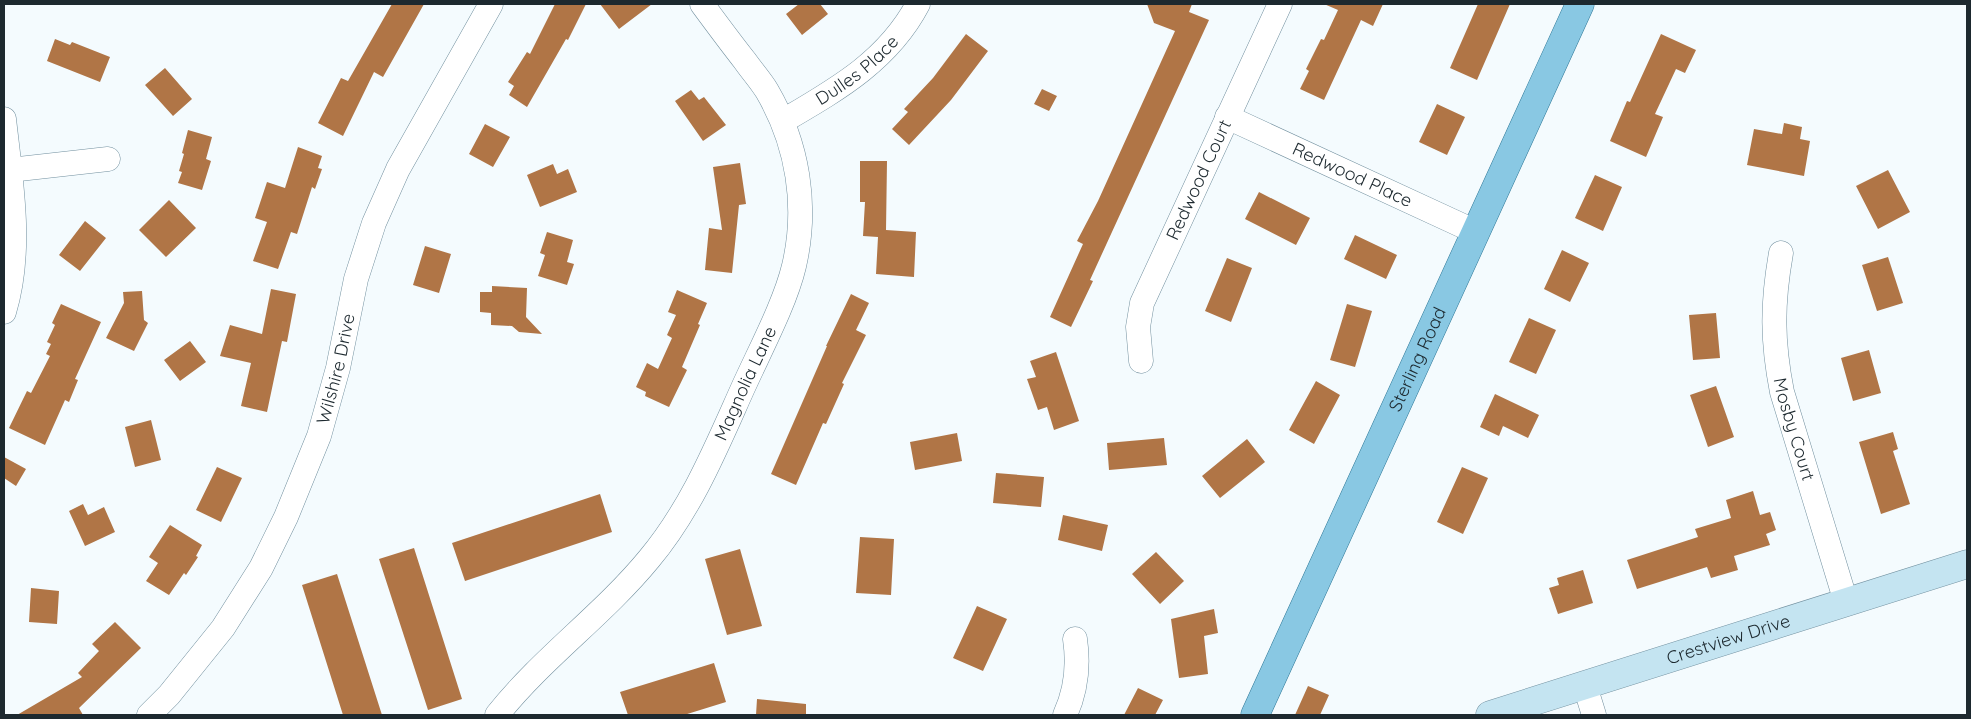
<svg xmlns="http://www.w3.org/2000/svg" width="1971" height="719" font-family="Quicksand,sans-serif">
	<style>
		.building { fill: #b07546 }
		.lines { fill: none; stroke-linecap: round; stroke-linejoin: round }
		.minor-casing { stroke: #72909f; stroke-width: 25 }
		.secondary-casing { stroke: #72909f; stroke-width: 29 }
		.primary-casing { stroke: #307998; stroke-width: 29 }
		.minor { stroke: #fff; stroke-width: 24 }
		.secondary { stroke: #c4e4f1; stroke-width: 28 }
		.primary { stroke: #89c8e3; stroke-width: 28 }
		.labels { text-anchor: middle; stroke-width: 4.5; stroke-linejoin: round; paint-order: stroke }
		.street-label { font-size: 18px; fill: #1d292f; stroke: #fff }
	</style>
	<rect width="100%" height="100%" fill="#f4fbfe"/>
	<path class="building" d="M 392,4 L 424,4 L 383,77 L 374,72 L 343,136 L 318,123 L 341,78 L 348,81 Z
		M 555,4 L 586,4 L 568,40 L 566,39 L 527,107 L 509,95 L 514,86 L 508,82 L 527,52 L 530,54 Z
		M 600,4 L 652,4 L 619,29 Z
		M 799,4 L 820,4 L 828,14 L 802,35 L 786,14 Z
		M 1147,4 L 1192,4 L 1189,12 L 1209,20 L 1090,280 L 1093,281 L 1071,327 L 1050,317 L 1083,244 L 1077,241 L 1098,201 L 1175,31 L 1154,23 Z
		M 1324,4 L 1383,4 L 1373,26 L 1361,20 L 1324,100 L 1300,89 L 1309,71 L 1306,69 L 1321,39 L 1324,40 L 1338,10 Z
		M 1478,4 L 1510,4 L 1477,80 L 1450,68 Z
		M 966,34 L 988,51 L 951,100 L 909,145 L 892,129 L 908,112 L 904,109 L 933,78 Z
		M 1661,34 L 1696,50 L 1685,73 L 1676,69 L 1655,114 L 1663,117 L 1646,157 L 1610,141 L 1627,101 L 1630,102 Z
		M 55,39 L 70,45 L 72,42 L 110,57 L 100,82 L 47,61 Z
		M 165,68 L 192,99 L 173,116 L 145,85 Z
		M 1042,89 L 1057,96 L 1049,111 L 1034,104 Z
		M 691,90 L 699,100 L 704,97 L 726,125 L 703,141 L 675,101 Z
		M 1437,104 L 1465,117 L 1447,155 L 1419,142 Z
		M 1784,123 L 1802,127 L 1800,139 L 1810,141 L 1804,176 L 1747,165 L 1754,129 L 1782,134 Z
		M 485,124 L 510,137 L 493,167 L 469,154 Z
		M 188,130 L 212,137 L 206,159 L 211,161 L 202,190 L 178,183 L 182,172 L 179,171 L 184,154 L 182,153 Z
		M 298,147 L 322,156 L 318,168 L 322,169 L 315,189 L 312,187 L 297,234 L 291,232 L 278,269 L 253,261 L 267,222 L 255,218 L 267,182 L 285,188 Z
		M 860,161 L 887,161 L 886,230 L 916,232 L 914,277 L 876,274 L 878,237 L 863,236 L 865,202 L 860,202 Z
		M 740,163 L 746,204 L 739,205 L 732,273 L 705,270 L 709,228 L 722,230 L 713,167 Z
		M 553,164 L 557,174 L 568,169 L 577,192 L 540,207 L 527,175 Z
		M 1888,170 L 1910,212 L 1878,229 L 1856,186 Z
		M 1595,175 L 1622,187 L 1603,231 L 1575,218 Z
		M 1259,192 L 1310,218 L 1296,245 L 1245,219 Z
		M 169,200 L 196,228 L 166,257 L 139,230 Z
		M 85,221 L 106,238 L 80,271 L 59,255 Z
		M 547,232 L 573,240 L 567,262 L 574,264 L 567,285 L 538,276 L 545,255 L 540,253 Z
		M 1355,235 L 1397,255 L 1386,279 L 1344,259 Z
		M 425,246 L 451,254 L 439,293 L 413,285 Z
		M 1562,250 L 1589,263 L 1570,302 L 1544,289 Z
		M 1888,257 L 1903,303 L 1877,311 L 1862,265 Z
		M 1227,258 L 1252,268 L 1231,322 L 1205,311 Z
		M 492,286 L 527,288 L 526,317 L 542,334 L 519,332 L 512,326 L 491,325 L 491,313 L 480,312 L 480,292 L 492,292 Z
		M 271,289 L 296,294 L 287,342 L 282,341 L 267,412 L 241,406 L 251,363 L 220,356 L 230,325 L 262,334 Z
		M 677,290 L 707,303 L 698,324 L 700,325 L 682,367 L 687,370 L 669,407 L 645,396 L 646,392 L 636,387 L 647,363 L 658,369 L 672,338 L 667,335 L 676,315 L 668,312 Z
		M 142,291 L 144,320 L 148,323 L 134,351 L 106,338 L 124,303 L 123,292 Z
		M 851,294 L 869,303 L 856,330 L 866,335 L 842,383 L 844,384 L 826,424 L 823,423 L 796,485 L 771,474 L 827,346 L 826,346 Z
		M 61,304 L 101,322 L 75,379 L 78,380 L 69,402 L 65,400 L 45,445 L 9,428 L 27,391 L 31,393 L 50,356 L 46,354 L 51,344 L 47,342 L 55,325 L 52,323 Z
		M 1347,304 L 1372,311 L 1355,367 L 1330,360 Z
		M 1716,313 L 1720,358 L 1693,360 L 1689,315 Z
		M 1529,318 L 1556,330 L 1536,374 L 1509,362 Z
		M 190,341 L 206,362 L 180,381 L 164,360 Z
		M 1869,350 L 1881,393 L 1853,401 L 1841,358 Z
		M 1056,352 L 1079,421 L 1054,430 L 1047,407 L 1038,410 L 1027,379 L 1036,377 L 1030,361 Z
		M 1316,381 L 1340,395 L 1314,444 L 1289,430 Z
		M 1716,386 L 1734,437 L 1708,447 L 1690,395 Z
		M 1495,394 L 1539,415 L 1528,438 L 1503,426 L 1499,436 L 1480,427 Z
		M 151,420 L 161,460 L 135,467 L 125,427 Z
		M 1893,432 L 1898,449 L 1893,451 L 1910,504 L 1881,514 L 1859,442 Z
		M 957,433 L 962,461 L 915,470 L 910,442 Z
		M 1164,438 L 1167,465 L 1109,470 L 1107,443 Z
		M 1247,439 L 1265,462 L 1220,498 L 1202,476 Z
		M 4,457 L 26,469 L 16,486 L 4,478 Z
		M 217,467 L 242,478 L 221,522 L 196,510 Z
		M 1462,467 L 1488,478 L 1463,534 L 1437,522 Z
		M 996,473 L 1044,477 L 1041,507 L 993,503 Z
		M 1753,491 L 1760,515 L 1770,512 L 1776,530 L 1766,534 L 1770,545 L 1734,556 L 1738,570 L 1711,578 L 1707,567 L 1637,589 L 1627,560 L 1698,537 L 1695,529 L 1731,518 L 1726,500 Z
		M 600,494 L 612,532 L 465,581 L 452,543 Z
		M 83,504 L 88,515 L 104,507 L 115,532 L 85,546 L 69,511 Z
		M 1063,515 L 1108,525 L 1102,551 L 1058,540 Z
		M 170,525 L 202,545 L 196,556 L 198,557 L 186,575 L 184,573 L 169,595 L 146,581 L 158,563 L 149,557 Z
		M 860,537 L 894,539 L 891,595 L 856,593 Z
		M 414,548 L 462,699 L 428,710 L 379,559 Z
		M 740,549 L 762,626 L 727,635 L 705,559 Z
		M 1156,552 L 1184,581 L 1160,604 L 1132,574 Z
		M 1583,570 L 1593,603 L 1558,614 L 1549,588 L 1559,585 L 1557,578 Z
		M 337,574 L 382,715 L 343,715 L 302,585 Z
		M 31,588 L 59,591 L 57,624 L 29,622 Z
		M 977,606 L 1007,619 L 983,671 L 953,658 Z
		M 1214,609 L 1218,633 L 1204,636 L 1208,674 L 1179,678 L 1171,619 Z
		M 115,622 L 141,648 L 79,708 L 83,715 L 17,715 L 82,677 L 78,673 L 99,651 L 92,644 Z
		M 714,663 L 726,702 L 684,715 L 628,715 L 620,692 Z
		M 1308,686 L 1329,695 L 1320,715 L 1295,715 Z
		M 1138,688 L 1163,700 L 1155,715 L 1124,715 Z
		M 757,699 L 806,704 L 806,715 L 756,715 Z"/>
	<g class="lines">
		<defs>
			<g id="minor">
				<path id="s1" d="M 1227,117 L 1476,232"/>
				<path d="M 4,119 C 11,182 23,250 4,312"/>
				<path id="s2" d="M 783,121 C 836,90 888,61 918,4"/>
				<path d="M 10,170 L 108,159"/>
				<path id="s3" d="M 1781,253 C 1772,304 1772,341 1782,392 L 1846,602"/>
				<path id="s4" d="M 1141,361 L 1138,327 L 1142,303 L 1280,4"/>
				<path d="M 1585,686 L 1594,715"/>
				<path id="s5" d="M 149,715 L 169,695 L 223,628 L 261,568 L 286,517 L 319,436 L 338,368 L 356,279 L 374,223 L 398,169 L 491,4"/>
				<path id="s6" d="M 497,715 C 542,658 603,615 649,559 C 691,509 716,448 742,390 C 759,352 785,304 794,266 C 808,206 798,144 767,91 C 761,81 752,71 745,61 C 730,42 716,23 702,4"/>
				<path d="M 1065,715 C 1076,691 1079,666 1075,639"/>
			</g>
			<g id="secondary">
				<path id="s7" d="M 1490,715 L 1967,564"/>
			</g>
			<g id="primary">
				<path id="s8" d="M 1255,715 L 1580,4"/>
			</g>
		</defs>
		<use href="#minor" class="minor-casing"/>
		<use href="#secondary" class="secondary-casing"/>
		<use href="#primary" class="primary-casing"/>
		<use href="#minor" class="minor"/>
		<use href="#secondary" class="secondary"/>
		<use href="#primary" class="primary"/>
	</g>
	<g class="labels">
		<g class="street-label">
			<text dy="6" stroke="none"><textPath href="#s2" startOffset="90">Dulles Place</textPath></text>
			<text dy="6" stroke="none"><textPath href="#s1" startOffset="138">Redwood Place</textPath></text>
			<text dy="6" stroke="none"><textPath href="#s4" startOffset="194">Redwood Court</textPath></text>
			<text dy="6" stroke="none"><textPath href="#s8" startOffset="391">Sterling Road</textPath></text>
			<text dy="6" stroke="none"><textPath href="#s5" startOffset="399">Wilshire Drive</textPath></text>
			<text dy="6" stroke="none"><textPath href="#s6" startOffset="419">Magnolia Lane</textPath></text>
			<text dy="6" stroke="none"><textPath href="#s3" startOffset="179">Mosby Court</textPath></text>
			<text dy="6" stroke="none"><textPath href="#s7" startOffset="250">Crestview Drive</textPath></text>
		</g>
	</g>
	<rect width="1971" height="719" fill="none" stroke="#1d292f" stroke-width="10"/>
</svg>
